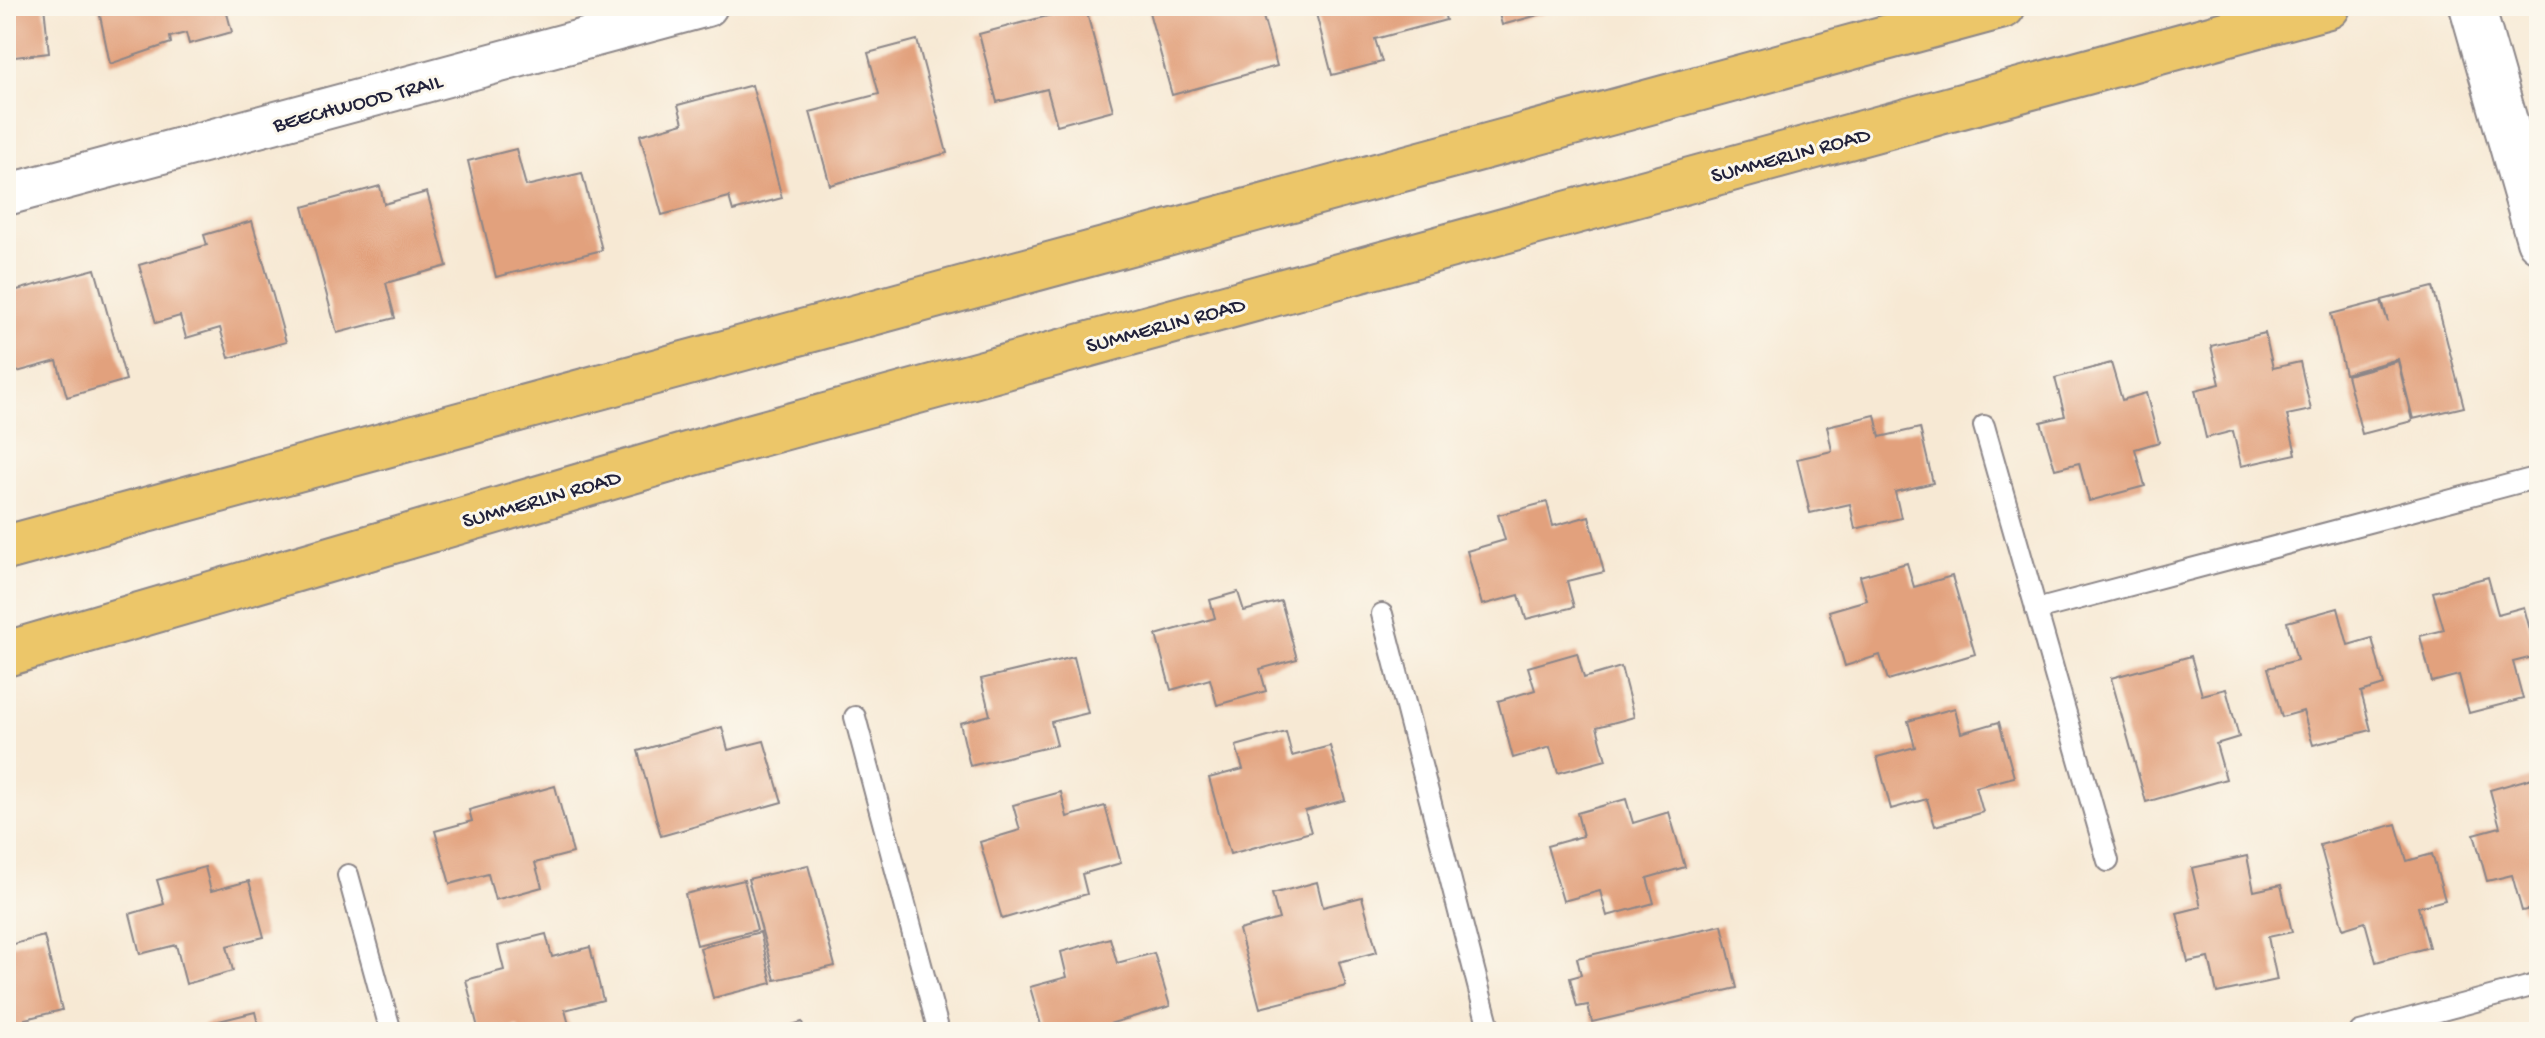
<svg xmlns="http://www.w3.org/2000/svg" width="2545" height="1038" font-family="'Gochi Hand',sans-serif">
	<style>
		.building { fill: #e2a17d }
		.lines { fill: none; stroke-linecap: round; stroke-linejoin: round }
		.service-casing { stroke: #8c8688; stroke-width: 24 }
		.minor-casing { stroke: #8c8688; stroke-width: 44 }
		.tertiary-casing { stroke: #8c8688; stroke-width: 48 }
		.primary-casing { stroke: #8c8688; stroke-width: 48 }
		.service { stroke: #fff; stroke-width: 20 }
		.minor { stroke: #fff; stroke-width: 40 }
		.tertiary { stroke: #fff; stroke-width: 44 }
		.primary { stroke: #ecc669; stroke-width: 44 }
		.labels { text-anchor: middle; stroke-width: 6; stroke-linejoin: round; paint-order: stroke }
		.street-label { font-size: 22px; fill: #22223b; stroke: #fbf7ec }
	</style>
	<rect width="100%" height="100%" fill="#fbf7ec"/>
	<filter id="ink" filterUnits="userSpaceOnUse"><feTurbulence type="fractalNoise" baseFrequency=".0125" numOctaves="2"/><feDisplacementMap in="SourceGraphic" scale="16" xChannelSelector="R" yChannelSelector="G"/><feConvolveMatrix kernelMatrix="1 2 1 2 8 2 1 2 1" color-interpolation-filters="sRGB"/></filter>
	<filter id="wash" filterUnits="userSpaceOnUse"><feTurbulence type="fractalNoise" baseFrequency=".006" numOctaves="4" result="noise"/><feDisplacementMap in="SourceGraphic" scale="32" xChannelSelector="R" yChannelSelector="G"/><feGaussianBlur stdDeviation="1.8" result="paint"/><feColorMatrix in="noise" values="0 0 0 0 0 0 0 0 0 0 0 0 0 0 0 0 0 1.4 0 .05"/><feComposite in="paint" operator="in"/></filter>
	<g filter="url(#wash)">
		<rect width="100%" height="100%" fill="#f7e9d4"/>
		<g id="blocks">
			<path class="building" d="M 6,6 L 44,6 L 49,53 L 6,58 Z
				M 98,6 L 225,6 L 232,32 L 189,44 L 186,33 L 170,37 L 171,43 L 110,64 Z
				M 1085,6 L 1113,110 L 1057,125 L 1047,89 L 997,102 L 979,34 Z
				M 1171,6 L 1260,6 L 1277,66 L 1172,95 L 1149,12 Z
				M 1314,6 L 1442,6 L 1446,20 L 1375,39 L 1382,62 L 1332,75 Z
				M 1497,6 L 1547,6 L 1549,12 L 1502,25 Z
				M 917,40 L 947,153 L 830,185 L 810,112 L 879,94 L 868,53 Z
				M 752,85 L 782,198 L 733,211 L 729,197 L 662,215 L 640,135 L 683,123 L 678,105 Z
				M 516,149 L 526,186 L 582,173 L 602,250 L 496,277 L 468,161 Z
				M 380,186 L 384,204 L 427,192 L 447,266 L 386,283 L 395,318 L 337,333 L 303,207 Z
				M 252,221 L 286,342 L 229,358 L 220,328 L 186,338 L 180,316 L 156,323 L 139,265 L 207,245 L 204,235 Z
				M 95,269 L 126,380 L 67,397 L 57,361 L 6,375 L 6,293 Z
				M 2433,287 L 2464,407 L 2413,419 L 2398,359 L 2345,374 L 2331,314 L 2381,301 L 2388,322 L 2382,300 Z
				M 2265,333 L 2273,368 L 2300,362 L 2311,410 L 2287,415 L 2296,454 L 2241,466 L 2233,431 L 2206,438 L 2195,390 L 2220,384 L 2211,346 Z
				M 2398,361 L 2412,421 L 2362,434 L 2347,375 Z
				M 2111,363 L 2122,400 L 2146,393 L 2159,442 L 2135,449 L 2145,486 L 2089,501 L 2079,463 L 2055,469 L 2041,422 L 2065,416 L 2055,378 Z
				M 1875,415 L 1880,437 L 1920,428 L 1933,483 L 1895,492 L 1901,518 L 1855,529 L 1850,504 L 1810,513 L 1797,459 L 1832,451 L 1827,426 Z
				M 1547,502 L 1553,526 L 1589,516 L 1604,572 L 1567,581 L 1574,607 L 1526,619 L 1519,595 L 1482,605 L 1467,551 L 1505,540 L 1498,515 Z
				M 1907,563 L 1914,587 L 1952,576 L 1975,654 L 1888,680 L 1880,655 L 1845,666 L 1829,611 L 1867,600 L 1860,576 Z
				M 2488,577 L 2498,614 L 2524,607 L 2537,656 L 2513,662 L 2523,699 L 2469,713 L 2459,675 L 2432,682 L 2420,636 L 2444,630 L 2433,592 Z
				M 1238,592 L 1244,611 L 1281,601 L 1297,659 L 1260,669 L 1266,691 L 1217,705 L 1210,679 L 1171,690 L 1156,635 L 1215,618 L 1210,600 Z
				M 2338,608 L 2348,645 L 2372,638 L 2384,685 L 2361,692 L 2371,730 L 2313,745 L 2303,711 L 2282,717 L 2268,668 L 2297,660 L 2287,622 Z
				M 1577,653 L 1584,678 L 1621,667 L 1634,717 L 1597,727 L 1606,760 L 1558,773 L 1550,747 L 1513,758 L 1498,701 L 1535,690 L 1528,667 Z
				M 2191,656 L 2202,695 L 2226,689 L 2239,737 L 2216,744 L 2226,779 L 2146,802 L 2111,678 Z
				M 1074,657 L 1088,713 L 1051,722 L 1057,745 L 970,766 L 960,723 L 990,715 L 981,679 Z
				M 1955,708 L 1961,733 L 1999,722 L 2014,777 L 1976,787 L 1983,812 L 1935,826 L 1927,799 L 1891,809 L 1877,757 L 1915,747 L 1908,721 Z
				M 722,727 L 728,750 L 764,741 L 782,802 L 661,836 L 638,751 Z
				M 1286,732 L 1292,756 L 1330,746 L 1345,800 L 1305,811 L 1311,832 L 1230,854 L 1209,778 L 1243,769 L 1236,746 Z
				M 2539,776 L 2539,907 L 2522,911 L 2512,875 L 2487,881 L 2474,834 L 2500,827 L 2490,790 Z
				M 555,786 L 573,853 L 535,863 L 542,887 L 495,900 L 488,874 L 450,884 L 435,831 L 472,821 L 469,810 Z
				M 1061,792 L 1067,817 L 1105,806 L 1121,863 L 1082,874 L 1087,894 L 1002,919 L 980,842 L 1020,830 L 1013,805 Z
				M 1626,799 L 1633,823 L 1669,812 L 1685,867 L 1647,878 L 1654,903 L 1607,916 L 1600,891 L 1563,901 L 1547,846 L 1583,836 L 1577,813 Z
				M 2396,824 L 2407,861 L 2432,854 L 2445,900 L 2418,907 L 2429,947 L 2376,962 L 2365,922 L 2343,929 L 2320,845 Z
				M 2247,856 L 2254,891 L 2281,885 L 2292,932 L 2268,937 L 2277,980 L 2217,993 L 2209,958 L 2188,962 L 2177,913 L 2201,907 L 2192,868 Z
				M 808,865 L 835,966 L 775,980 L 748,879 Z
				M 205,867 L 211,891 L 249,881 L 264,937 L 227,946 L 233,971 L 186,984 L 176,945 L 140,954 L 130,914 L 164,904 L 157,880 Z
				M 744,880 L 757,930 L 697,945 L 685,894 Z
				M 1317,882 L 1323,907 L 1362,897 L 1377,952 L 1339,962 L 1346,986 L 1260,1008 L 1239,930 L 1279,919 L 1272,894 Z
				M 1722,925 L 1737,988 L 1592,1022 L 1588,1005 L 1577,1007 L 1570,978 L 1581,975 L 1577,958 Z
				M 760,932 L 772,983 L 713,998 L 700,948 Z
				M 546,934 L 552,957 L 590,947 L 603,1000 L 565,1010 L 571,1032 L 519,1032 L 518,1027 L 498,1032 L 479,1032 L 466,980 L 504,970 L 498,946 Z
				M 44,936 L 62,1010 L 25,1019 L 27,1027 L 6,1032 L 6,946 Z
				M 1110,938 L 1117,963 L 1154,953 L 1170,1006 L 1082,1032 L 1043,1032 L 1030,987 L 1067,977 L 1061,952 Z
				M 255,1012 L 260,1032 L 205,1032 L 203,1025 Z
				M 802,1022 L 805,1032 L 770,1032 L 770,1031 Z"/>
		</g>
	</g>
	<g filter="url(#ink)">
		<use href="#blocks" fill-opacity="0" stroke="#8c8688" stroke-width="2"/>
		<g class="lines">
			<defs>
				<path id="service" d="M 1984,426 L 2108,861
					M 2036,610 L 2539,477
					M 1382,614 L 1490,1032
					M 855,717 L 939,1032
					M 348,875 L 391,1032
					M 2360,1032 L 2539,984"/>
				<path id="minor" d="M 6,195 L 707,6"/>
				<path id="tertiary" d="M 2472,6 L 2539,240"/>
				<path id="primary" d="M 6,548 L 2003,6
					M 6,654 L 738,440 L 2328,6"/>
			</defs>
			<use href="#service" class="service-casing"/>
			<use href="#minor" class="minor-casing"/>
			<use href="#tertiary" class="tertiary-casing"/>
			<use href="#primary" class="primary-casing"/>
			<use href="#service" class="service"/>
			<use href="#minor" class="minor"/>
			<use href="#tertiary" class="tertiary"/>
			<use href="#primary" class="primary"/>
		</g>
	</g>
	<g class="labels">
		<g class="street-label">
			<text transform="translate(357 101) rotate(-15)" y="8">BEECHWOOD TRAIL</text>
			<text transform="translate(1790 153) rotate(-15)" y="8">SUMMERLIN ROAD</text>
			<text transform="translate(1165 323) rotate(-15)" y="8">SUMMERLIN ROAD</text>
			<text transform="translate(541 497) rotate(-16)" y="8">SUMMERLIN ROAD</text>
		</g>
	</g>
	<rect width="2545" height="1038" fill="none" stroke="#fbf7ec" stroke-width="32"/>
</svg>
